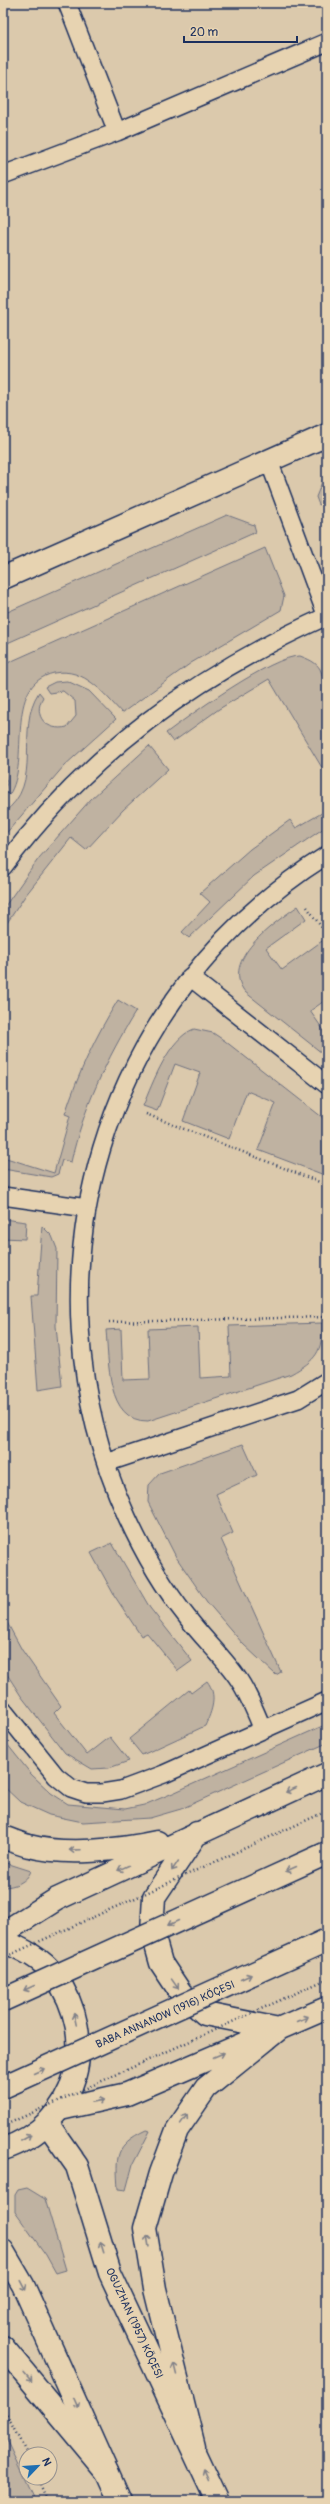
<svg xmlns="http://www.w3.org/2000/svg" width="330" height="2504" font-family="Pangolin,sans-serif">
	<style>
		.green { fill: #bfb2a1; stroke: #6d7080 }
		.lines { fill: none; stroke-linecap: round; stroke-linejoin: round }
		.lane-casing { stroke: #1b2f5e; stroke-width: 20 }
		.street-casing { stroke: #1b2f5e; stroke-width: 25 }
		.secondary-casing { stroke: #1b2f5e; stroke-width: 25 }
		.primary-casing { stroke: #1b2f5e; stroke-width: 25 }
		.path { stroke: #1b2f5e; stroke-width: 2.5; stroke-dasharray: 1 3; stroke-linecap: butt }
		.lane { stroke: #e7d3b1; stroke-width: 17 }
		.street { stroke: #e7d3b1; stroke-width: 22 }
		.secondary { stroke: #e7d3b1; stroke-width: 22 }
		.primary { stroke: #e7d3b1; stroke-width: 22 }
		.primary-bridge-casing { stroke: #1b2f5e; stroke-width: 25; stroke-linecap: butt }
		.path-bridge { stroke: #1b2f5e; stroke-width: 2.5; stroke-dasharray: 1 3; stroke-linecap: butt }
		.primary-bridge { stroke: #e7d3b1; stroke-width: 22 }
		.oneway { stroke: #818188 }
		.labels { text-anchor: middle; stroke-width: 3.5; stroke-linejoin: round; paint-order: stroke }
		.street-label { font-size: 11px; fill: #1b2f5e; stroke: #e7d3b1 }
	</style>
	<rect width="100%" height="100%" fill="#dbc9ac"/>
	<filter id="ink" filterUnits="userSpaceOnUse"><feTurbulence type="fractalNoise" baseFrequency=".025" numOctaves="2"/><feDisplacementMap in="SourceGraphic" scale="8" xChannelSelector="R" yChannelSelector="G"/><feConvolveMatrix kernelMatrix="1 2 1 2 8 2 1 2 1" color-interpolation-filters="sRGB"/></filter>
	<g filter="url(#ink)">
		<path class="green" d="M 327,470 L 327,501 L 319,505 L 316,497 Z
			M 227,515 L 254,525 L 256,532 L 3,645 L 3,614 Z
			M 265,548 L 284,596 L 281,610 L 191,663 L 122,713 C 104,694 85,667 54,673 C 2,685 32,761 9,795 L 4,790 L 7,783 L 3,770 L 3,665 Z
			M 300,656 C 308,659 316,662 320,669 C 330,691 327,749 327,776 L 269,679 L 219,709 L 173,742 L 166,733 C 190,715 273,655 300,656 Z
			M 67,681 L 89,691 L 116,719 L 64,766 L 3,837 L 3,813 C 45,784 14,729 39,692 L 43,697 C 32,716 47,732 67,727 L 76,716 L 75,701 L 63,691 L 49,693 L 45,687 L 55,682 Z
			M 149,746 L 168,769 L 123,810 L 86,850 L 71,838 L 25,896 L 3,929 L 3,909 L 39,858 L 91,799 Z
			M 327,810 L 327,826 L 254,876 L 189,938 L 182,932 L 210,902 L 200,893 L 250,849 L 290,820 L 296,828 Z
			M 298,906 L 306,919 L 266,948 L 282,970 L 322,941 L 327,948 L 327,999 L 310,1011 L 327,1035 L 327,1057 L 245,992 C 220,960 274,923 298,906 Z
			M 118,1000 L 136,1011 C 107,1058 83,1109 71,1162 L 62,1160 L 58,1174 L 51,1177 L 3,1169 L 3,1157 L 54,1173 L 70,1116 L 65,1114 C 78,1074 96,1035 118,1000 Z
			M 194,1029 L 213,1033 L 225,1041 L 327,1121 L 327,1176 L 258,1150 L 276,1103 L 247,1091 L 229,1139 L 183,1121 L 200,1073 L 175,1064 L 157,1111 L 143,1106 C 153,1082 169,1038 194,1029 Z
			M 3,1219 L 26,1222 L 25,1239 L 3,1238 Z
			M 42,1226 L 52,1236 L 57,1249 L 56,1326 L 62,1386 L 38,1390 L 31,1296 L 37,1296 Z
			M 322,1323 C 323,1352 316,1360 291,1374 L 148,1421 C 106,1422 109,1361 106,1330 L 121,1329 L 123,1380 L 150,1379 L 148,1329 L 198,1327 L 200,1378 L 231,1376 L 229,1326 Z
			M 243,1444 L 257,1475 L 216,1494 L 233,1533 L 221,1539 L 281,1672 L 276,1675 L 243,1644 L 207,1602 L 176,1557 L 148,1502 L 149,1485 L 160,1473 Z
			M 112,1543 L 150,1608 L 192,1661 L 178,1671 L 147,1633 L 141,1636 L 114,1595 L 91,1553 Z
			M 3,1615 L 22,1650 L 61,1706 L 54,1713 L 87,1755 L 110,1737 L 129,1761 L 109,1768 L 92,1769 L 65,1753 L 21,1696 L 3,1668 Z
			M 207,1681 C 218,1695 212,1711 205,1726 L 142,1755 L 129,1739 L 189,1690 L 191,1693 Z
			M 327,1724 L 327,1743 L 181,1809 L 150,1818 L 83,1822 L 49,1815 L 20,1802 L 3,1786 L 3,1739 L 31,1774 L 51,1793 L 68,1804 L 125,1809 L 144,1805 L 173,1793 Z
			M 3,1862 L 31,1871 C 27,1882 14,1887 3,1887 Z
			M 146,2130 L 150,2131 L 133,2164 L 126,2190 L 118,2189 C 116,2157 114,2145 146,2130 Z
			M 27,2188 L 45,2199 L 66,2270 L 56,2273 L 46,2255 L 15,2212 L 15,2195 L 18,2190 Z
			M 3,2433 L 35,2501 L 3,2501 Z"/>
		<g class="lines">
			<defs>
				<path id="lane" d="M 67,3 L 117,132
					M 3,175 L 117,132 L 327,42
					M 269,461 L 327,617
					M 3,867 C 90,752 196,675 327,616
					M 190,977 L 327,1085
					M 3,1196 L 87,1208
					M 106,1463 L 298,1399 L 327,1381
					M 3,1710 L 56,1776 L 71,1788 L 86,1793 L 102,1793 L 121,1790 L 164,1774 L 327,1701
					M 263,1730 C 256,1713 249,1695 239,1680 C 224,1657 203,1639 187,1617 C 163,1587 143,1552 127,1517 C 17,1276 103,995 327,855"/>
				<path id="street" d="M 3,578 L 327,435"/>
				<path id="secondary" d="M 3,1941 C 22,1949 43,1959 55,1976 C 100,2039 79,2124 3,2149
					M 47,2123 L 77,2166 L 110,2273 L 217,2501
					M 3,2251 L 23,2285 L 120,2501"/>
				<path id="primary" d="M 197,1833 L 154,1897 L 152,1931 L 161,1963 L 181,1993 L 205,2014 L 279,2029
					M 3,1837 C 11,1840 20,1844 29,1846 C 66,1856 120,1850 157,1842
					M 3,1933 L 57,1899 L 327,1774
					M 60,2109 L 127,2094 L 327,2008
					M 3,2347 L 107,2472
					M 194,2447 L 155,2289 L 145,2228 L 161,2173 L 177,2130 L 206,2088 L 279,2029"/>
			</defs>
			<use href="#lane" class="lane-casing"/>
			<use href="#street" class="street-casing"/>
			<use href="#secondary" class="secondary-casing"/>
			<use href="#primary" class="primary-casing"/>
			<path class="path" d="M 307,907 L 327,935
				M 146,1114 L 327,1185
				M 109,1322 L 325,1317
				M 3,2408 L 27,2454
				M 37,2478 L 47,2501"/>
			<use href="#lane" class="lane"/>
			<use href="#street" class="street"/>
			<use href="#secondary" class="secondary"/>
			<use href="#primary" class="primary"/>
			<defs>
				<path id="primary-bridge" d="M 3,2000 L 327,1853
					M 3,2087 L 327,1940"/>
			</defs>
			<use href="#primary-bridge" class="primary-bridge-casing"/>
			<path class="path-bridge" d="M 3,1958 L 327,1811
				M 3,2126 L 327,1979"/>
			<use href="#primary-bridge" class="primary-bridge"/>
		</g>
		<defs><path id="oneway-shaft" d="M-6 0H5M1.5-3L5.5 0L1.5 3" fill="none" stroke-width="1.6" stroke-linecap="round" stroke-linejoin="round"/></defs>
		<g class="oneway">
			<use href="#oneway-shaft" transform="translate(291 1790) rotate(156)"/>
			<use href="#oneway-shaft" transform="translate(75 1850) rotate(178)"/>
			<use href="#oneway-shaft" transform="translate(175 1866) rotate(124)"/>
			<use href="#oneway-shaft" transform="translate(123 1868) rotate(155)"/>
			<use href="#oneway-shaft" transform="translate(291 1869) rotate(156)"/>
			<use href="#oneway-shaft" transform="translate(173 1923) rotate(156)"/>
			<use href="#oneway-shaft" transform="translate(246 1977) rotate(-24)"/>
			<use href="#oneway-shaft" transform="translate(175 1984) rotate(55)"/>
			<use href="#oneway-shaft" transform="translate(29 1988) rotate(156)"/>
			<use href="#oneway-shaft" transform="translate(75 2019) rotate(-102)"/>
			<use href="#oneway-shaft" transform="translate(303 2019) rotate(-24)"/>
			<use href="#oneway-shaft" transform="translate(219 2055) rotate(-23)"/>
			<use href="#oneway-shaft" transform="translate(39 2071) rotate(-24)"/>
			<use href="#oneway-shaft" transform="translate(98 2101) rotate(-12)"/>
			<use href="#oneway-shaft" transform="translate(184 2119) rotate(-55)"/>
			<use href="#oneway-shaft" transform="translate(26 2138) rotate(-30)"/>
			<use href="#oneway-shaft" transform="translate(148 2241) rotate(-99)"/>
			<use href="#oneway-shaft" transform="translate(102 2247) rotate(-107)"/>
			<use href="#oneway-shaft" transform="translate(23 2285) rotate(62)"/>
			<use href="#oneway-shaft" transform="translate(175 2369) rotate(-104)"/>
			<use href="#oneway-shaft" transform="translate(28 2377) rotate(50)"/>
			<use href="#oneway-shaft" transform="translate(76 2403) rotate(66)"/>
			<use href="#oneway-shaft" transform="translate(206 2474) rotate(-114)"/>
		</g>
	</g>
	<g class="labels">
		<g class="street-label">
			<text transform="translate(165 2014) rotate(-24)" y="4">BABA ANNANOW (1916) KÖÇESI</text>
			<text transform="translate(135 2323) rotate(65)" y="4">OGUZHAN (1957) KÖÇESI</text>
		</g>
	</g>
	<rect width="330" height="2504" fill="none" stroke="#e7d3b1" stroke-width="16"/>
	<rect x="8" y="8" width="314" height="2488" fill="none" stroke="#1b2f5e" stroke-width="1.5" filter="url(#ink)"/>
	<g transform="translate(38 2466) rotate(65)"><circle r="19" fill="#e7d3b1" stroke="#959190"/>
	<path d="M0-3L7 15L0 10L-7 15Z" fill="#1f6fb2"/>
	<text y="-6" font-size="11" font-weight="bold" text-anchor="middle" fill="#1b2f5e">N</text>
	</g>
	<path d="M184 36v6h113v-6" fill="none" stroke="#1b2f5e" stroke-width="2"/>
	<text x="190" y="36" font-size="12" fill="#1b2f5e" stroke="#e7d3b1" stroke-width="3" paint-order="stroke">20 m</text>
</svg>
